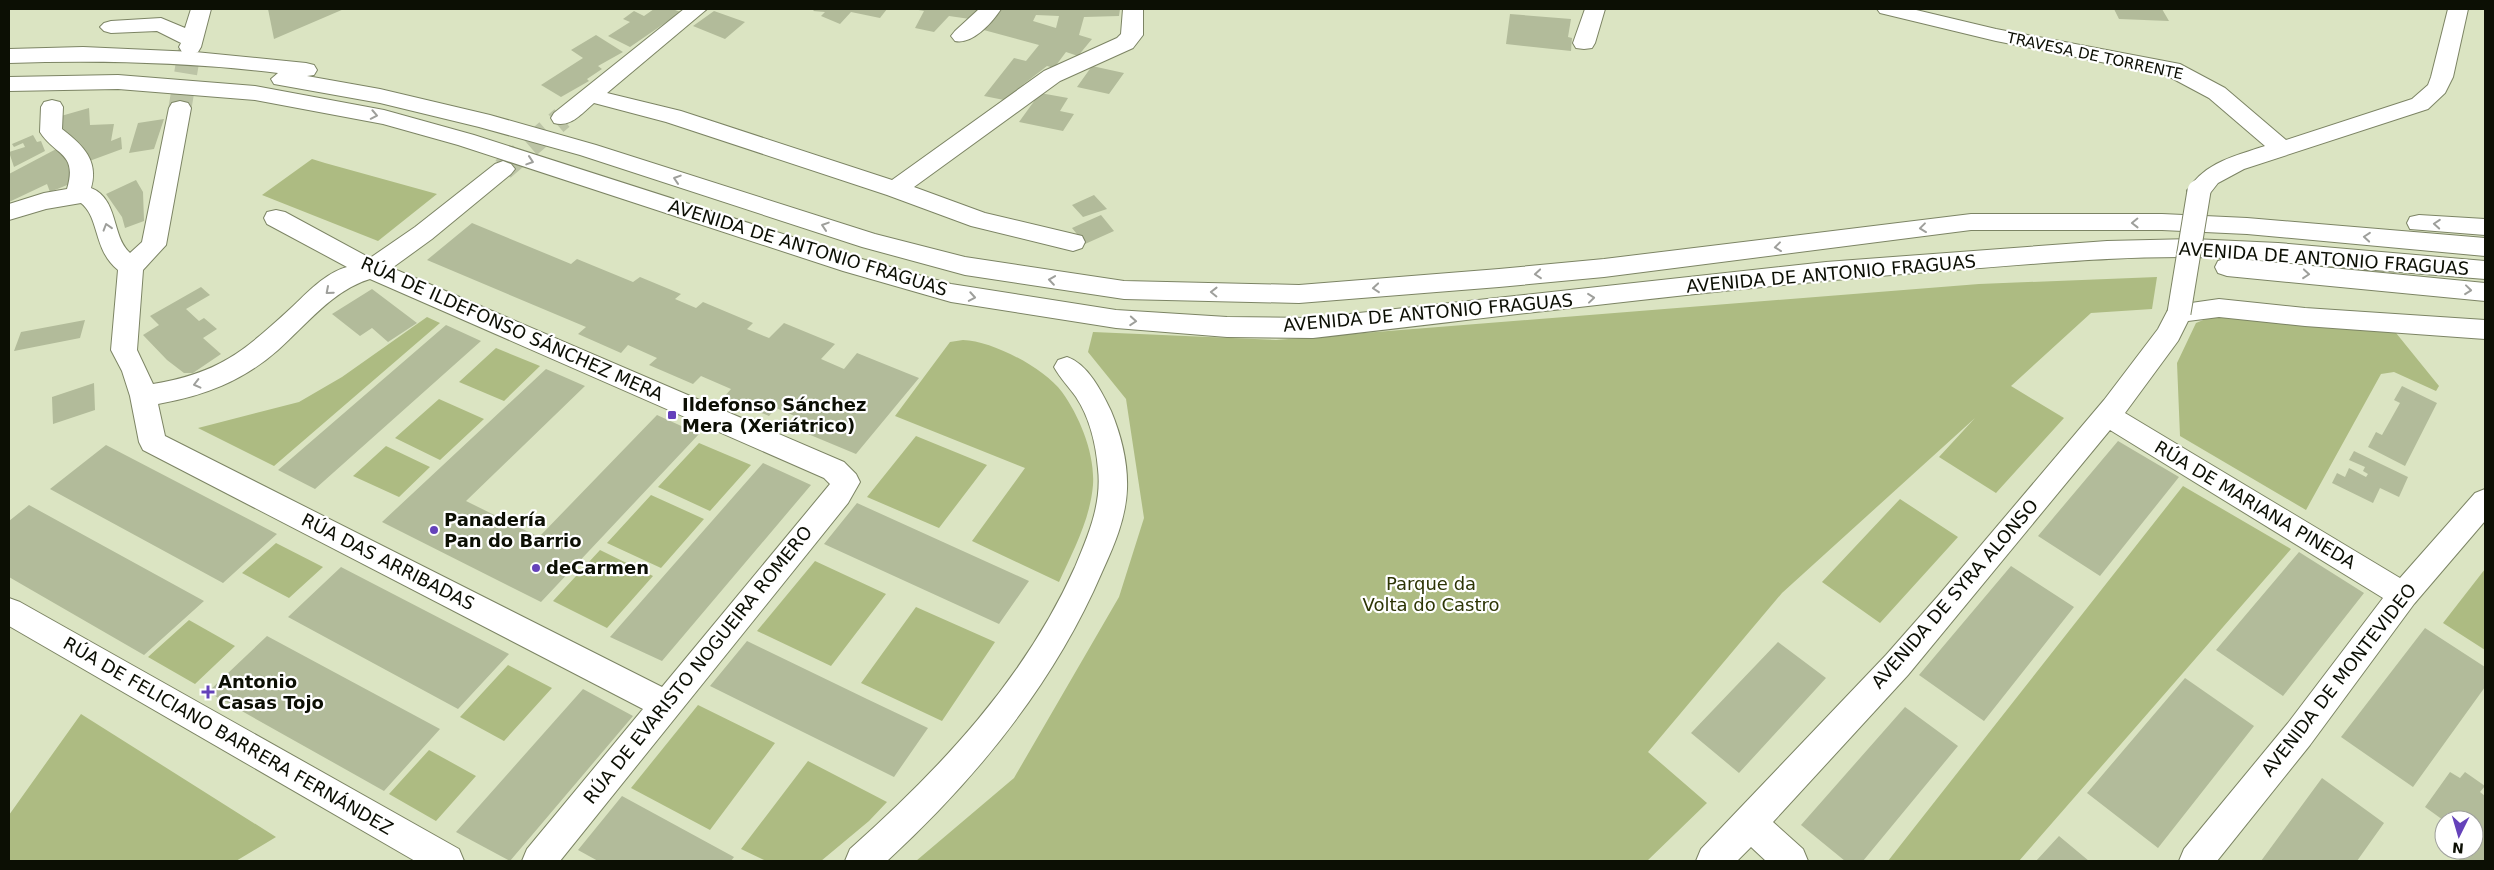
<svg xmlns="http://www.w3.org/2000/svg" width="2494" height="870" font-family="'DejaVu Sans',sans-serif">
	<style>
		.green { fill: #adbb82 }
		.building { fill: #b2bb9a; fill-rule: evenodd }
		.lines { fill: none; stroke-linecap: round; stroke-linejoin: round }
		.minor-tunnel { stroke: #bcc4a6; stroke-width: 23; stroke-dasharray: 23 12; stroke-linecap: butt }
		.minor-casing { stroke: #7c8464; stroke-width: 2 }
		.trunk-casing { stroke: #7c8464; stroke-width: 2 }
		.minor { fill: #fff; fill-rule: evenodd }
		.trunk { fill: #fff; fill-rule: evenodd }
		.minor-bridge-casing { stroke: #7c8464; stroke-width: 25; stroke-linecap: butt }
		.minor-bridge { stroke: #fff; stroke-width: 23 }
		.oneway { stroke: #9e9f9b }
		.poi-dot { fill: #6542ba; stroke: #fff; stroke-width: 2 }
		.labels { text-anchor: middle; stroke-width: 4.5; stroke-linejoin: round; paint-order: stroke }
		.far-street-label { font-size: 15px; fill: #0c0f04; stroke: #fff }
		.street-label { font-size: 18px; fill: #0c0f04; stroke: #fff }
		.poi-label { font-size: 18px; font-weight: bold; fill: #0c0f04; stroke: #fff; text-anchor: start }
		.park-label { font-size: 18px; fill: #2c3404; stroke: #fff }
	</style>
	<rect width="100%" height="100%" fill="#dbe4c2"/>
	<path class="green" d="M 312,159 L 325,163 L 437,194 L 378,241 L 262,195 Z
		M 2157,277 L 2152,309 L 2091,313 L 2011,386 L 2064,418 L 1996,493 L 1939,457 L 1975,418 L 1782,593 L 1648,752 L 1707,803 L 1647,861 L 916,861 L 1014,778 L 1119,597 L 1144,518 L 1126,399 L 1088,352 L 1093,332 L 1276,340 L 1979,284 Z
		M 2213,316 L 2392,328 L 2439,386 L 2436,391 L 2394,372 L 2381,374 L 2306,510 L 2180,436 L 2177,363 L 2196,323 Z
		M 427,317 L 440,323 L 274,466 L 198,428 L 299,402 L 342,377 Z
		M 963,340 C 993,341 1044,368 1062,392 C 1080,417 1095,454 1093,485 C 1090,520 1073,551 1059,582 L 972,541 L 1025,468 L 895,416 L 950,342 Z
		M 496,348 L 540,366 L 504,401 L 459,382 Z
		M 439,399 L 484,419 L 440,460 L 395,438 Z
		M 916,436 L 987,465 L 939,528 L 867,497 Z
		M 699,443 L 751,465 L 710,511 L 658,487 Z
		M 386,446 L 430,467 L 399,497 L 353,476 Z
		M 2183,486 L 2291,549 L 2019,861 L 1888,861 Z
		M 651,495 L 704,519 L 661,568 L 607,543 Z
		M 1900,499 L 1958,537 L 1880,623 L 1822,582 Z
		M 276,543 L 323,567 L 289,598 L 242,573 Z
		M 600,550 L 653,576 L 607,628 L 553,601 Z
		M 815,561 L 886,594 L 831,666 L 757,631 Z
		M 2485,569 L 2485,650 L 2443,623 Z
		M 916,607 L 995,642 L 942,721 L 861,683 Z
		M 189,620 L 235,646 L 195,684 L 148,657 Z
		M 508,665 L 552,688 L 504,741 L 460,717 Z
		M 698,705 L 775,743 L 710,830 L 631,788 Z
		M 81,714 L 276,837 L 236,861 L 9,861 L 9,815 Z
		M 429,750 L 476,776 L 436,821 L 389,794 Z
		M 808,761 L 887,802 L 869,821 L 821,861 L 766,861 L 741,849 Z"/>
	<path class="building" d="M 268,9 L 344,9 L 274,39 Z
		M 654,9 L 672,9 L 681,12 L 630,47 L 608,36 L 630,22 L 623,19 L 634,11 L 644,16 Z
		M 815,9 L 887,9 L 880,18 L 851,12 L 840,24 L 821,16 L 825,12 L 813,11 Z
		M 913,9 L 981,9 L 970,19 L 949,16 L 934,32 L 915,28 L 924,11 Z
		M 1001,9 L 1120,9 L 1119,16 L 1084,17 L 1079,35 L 1092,39 L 1078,56 L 1066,52 L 1054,68 L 1047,66 L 1020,87 L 1009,101 L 984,96 L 1014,58 L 1026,61 L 1039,45 L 980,29 ZM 1036,15 L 1059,16 L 1056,28 L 1033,21 Z
		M 2114,9 L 2162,9 L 2169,21 L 2119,19 Z
		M 714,11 L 745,22 L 725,39 L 693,26 Z
		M 1510,14 L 1571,19 L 1568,37 L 1572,38 L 1571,51 L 1506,44 Z
		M 596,35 L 623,52 L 598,66 L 602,69 L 587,79 L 589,81 L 561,97 L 541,85 L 583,58 L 571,50 Z
		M 1092,66 L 1124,73 L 1109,94 L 1077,87 Z
		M 1040,93 L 1068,98 L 1060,111 L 1074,114 L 1063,131 L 1019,122 Z
		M 89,108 L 90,125 L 114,124 L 111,141 L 121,137 L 122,149 L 84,163 L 54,118 Z
		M 164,119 L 154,149 L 129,153 L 138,123 Z
		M 33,135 L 37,142 L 41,141 L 45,151 L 14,167 L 9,152 L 25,147 L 23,143 L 14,147 L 12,144 Z
		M 60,147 L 72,157 L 77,181 L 50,192 L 47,184 L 9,202 L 9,174 Z
		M 136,180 L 143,192 L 144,221 L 125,228 L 122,217 L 106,194 Z
		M 1094,195 L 1107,209 L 1083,217 L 1072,205 Z
		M 1101,215 L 1114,231 L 1085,244 L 1072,228 Z
		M 472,223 L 571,264 L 577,259 L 633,282 L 640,277 L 681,294 L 675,299 L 696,308 L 703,302 L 753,323 L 747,329 L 769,338 L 784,323 L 835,344 L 821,359 L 844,369 L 857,353 L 919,378 L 856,454 L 808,434 L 816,425 L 776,408 L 769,416 L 724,397 L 731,389 L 701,376 L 693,384 L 649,365 L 657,358 L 628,345 L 621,353 L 578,334 L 586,327 L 427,260 Z
		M 201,287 L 210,295 L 186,309 L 199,321 L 204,318 L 217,329 L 203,338 L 221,354 L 193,373 L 184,373 L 167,360 L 143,335 L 159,325 L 150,316 Z
		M 372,289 L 417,323 L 388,342 L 372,328 L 360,336 L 332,314 Z
		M 85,320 L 80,338 L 14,351 L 21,332 Z
		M 446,325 L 481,341 L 315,489 L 278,470 Z
		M 546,369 L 585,386 L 466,501 L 539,537 L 657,415 L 699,434 L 541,602 L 382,522 Z
		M 94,383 L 95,410 L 53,424 L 52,397 Z
		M 2402,386 L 2437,403 L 2405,466 L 2368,447 L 2376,432 L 2382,435 L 2400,403 L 2394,400 Z
		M 2118,441 L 2179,477 L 2100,576 L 2038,536 Z
		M 106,445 L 277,534 L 223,583 L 50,489 Z
		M 2354,451 L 2408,477 L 2399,497 L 2380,488 L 2373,503 L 2332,483 L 2337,473 L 2345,477 L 2349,468 L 2366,477 L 2368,474 L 2363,471 L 2365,467 L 2349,460 Z
		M 763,463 L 811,485 L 662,661 L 610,637 Z
		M 857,503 L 1029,581 L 999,624 L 824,544 Z
		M 29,505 L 204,601 L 144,655 L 9,577 L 9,521 Z
		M 2299,552 L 2364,593 L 2283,696 L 2216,650 Z
		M 2011,566 L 2074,607 L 1984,721 L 1919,675 Z
		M 341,567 L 509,654 L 458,709 L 288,617 Z
		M 2425,628 L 2485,667 L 2485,687 L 2413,787 L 2341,737 Z
		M 267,636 L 440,729 L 384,791 L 208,692 Z
		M 747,641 L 867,699 L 928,728 L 894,777 L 710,686 Z
		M 1778,642 L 1826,678 L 1739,773 L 1691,733 Z
		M 2185,678 L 2254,726 L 2158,848 L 2087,793 Z
		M 583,689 L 633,716 L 510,861 L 456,832 Z
		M 1905,707 L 1958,746 L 1863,861 L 1845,861 L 1801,825 Z
		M 2450,772 L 2460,778 L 2465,772 L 2485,786 L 2480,792 L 2485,796 L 2485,861 L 2458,861 L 2467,850 L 2474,850 L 2474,820 L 2443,820 L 2425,807 Z
		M 2322,778 L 2384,823 L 2357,861 L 2261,861 Z
		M 622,796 L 734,857 L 731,861 L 598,861 L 578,850 Z
		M 2059,836 L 2089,861 L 2036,861 Z"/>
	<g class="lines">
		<path class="minor-tunnel" d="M 180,108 L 190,47
			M 503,169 L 562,118"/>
		<defs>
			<path id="minor" d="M 191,9 L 211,9 L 201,47 L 198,52 L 190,54 L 182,52 L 179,47 L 181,43 L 157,31 L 111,33 L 104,31 L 100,27 L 104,23 L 111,21 L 161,18 L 185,28 Z
				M 684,9 L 707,9 L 607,93 L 681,111 L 892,180 L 1044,71 L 1117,38 L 1121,34 L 1123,9 L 1143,9 L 1143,35 L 1133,48 L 1060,81 L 914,187 L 985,213 L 1082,236 L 1085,242 L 1082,248 L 1073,251 L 971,226 L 887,195 L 666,122 L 594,103 C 582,113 571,128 554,123 L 551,118 L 554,113 Z
				M 979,9 L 1001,9 C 992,23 972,45 955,41 L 951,36 L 955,31 Z
				M 1585,9 L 1605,9 L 1595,43 L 1592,48 L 1584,49 L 1576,48 L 1573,43 Z
				M 1877,9 L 1912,9 L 1996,29 L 2180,64 L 2225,88 L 2286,140 L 2412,99 L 2428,85 L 2431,77 L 2448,9 L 2468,9 L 2453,77 L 2445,93 L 2428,109 L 2244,169 L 2218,183 L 2207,197 L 2199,199 L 2191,197 L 2187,191 C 2205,162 2235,156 2265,146 L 2209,98 L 2166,75 L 1996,41 L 1880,13 Z
				M 52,100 L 60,102 L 63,107 L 62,129 C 83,145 99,161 91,188 C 119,199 111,236 130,253 L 142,242 L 169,108 L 172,103 L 180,101 L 188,103 L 191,108 L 166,245 L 143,270 L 137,350 L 153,384 C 219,373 243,352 291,308 C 307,293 325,273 347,267 L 267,224 L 264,218 L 267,212 L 276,210 L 285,212 L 370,258 L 415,227 L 495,164 L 503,161 L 511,164 L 515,169 L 511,174 L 432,239 L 392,268 L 844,462 L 856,474 L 860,482 L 848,503 L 560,861 L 522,861 L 527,849 L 643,709 L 143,450 L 139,442 L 130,396 L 122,371 L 111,350 L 118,270 C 93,250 100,218 81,203 L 46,209 L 9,220 L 9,204 L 44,193 L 67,189 C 78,152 55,156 40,132 L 41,107 L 44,102 ZM 370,279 L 824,478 L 830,484 L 662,687 L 165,436 L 158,404 C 204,396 243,381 278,350 C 306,325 333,290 370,279 Z
				M 2219,299 L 2305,308 L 2485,320 L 2485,339 L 2305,326 L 2219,317 L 2188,321 L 2178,341 L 2125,413 L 2400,578 L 2475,493 L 2485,489 L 2485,521 L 2414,604 L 2310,745 L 2217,861 L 2179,861 L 2184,849 L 2288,723 L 2383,598 L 2110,430 L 1908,675 L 1773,822 L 1803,849 L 1808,861 L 1766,861 L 1751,847 L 1737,861 L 1696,861 L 1701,849 L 1886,655 L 1938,596 L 2104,400 L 2158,329 L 2170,306 Z
				M 1067,357 C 1088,364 1102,392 1111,411 C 1121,435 1128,463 1127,489 C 1126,518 1114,546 1102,572 C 1054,684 976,779 887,861 L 845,861 L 850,849 C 940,769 1025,679 1075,567 C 1088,536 1102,504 1098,469 C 1096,445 1090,418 1076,397 C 1069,387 1060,378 1054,367 L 1058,360 Z
				M 9,598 L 20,602 L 459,849 L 464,861 L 415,861 L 9,626 Z"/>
			<path id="trunk" d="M 83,47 L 195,52 L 306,63 L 314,65 L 317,70 L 314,75 L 307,76 L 380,89 L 490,115 L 596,145 L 875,234 L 965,257 L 1124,281 L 1299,285 L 1499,269 L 1604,259 L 1971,214 L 2162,214 L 2247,218 L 2485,238 L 2485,256 L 2247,234 L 2162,230 L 1971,230 L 1604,277 L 1499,287 L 1299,303 L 1124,299 L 965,275 L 862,247 L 580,155 L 479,127 L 380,103 L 274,84 L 271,79 L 278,73 C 188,62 99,60 9,63 L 9,49 Z
				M 118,75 L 255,86 L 384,110 L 474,135 L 858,258 L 951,284 L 1116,310 L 1227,317 L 1313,318 L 1826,262 L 2107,241 L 2193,239 L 2278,243 L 2485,261 L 2485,279 L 2229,258 L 2485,283 L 2485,301 L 2227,276 L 2218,273 L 2215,267 L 2218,261 L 2227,258 C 2131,254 2036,264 1941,271 C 1731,287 1522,314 1313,338 L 1227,337 L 1116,328 L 951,302 L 843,271 L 458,145 L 383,124 L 255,100 L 118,89 L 9,91 L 9,77 Z
				M 2419,215 L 2485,219 L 2485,235 L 2410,229 L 2407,223 L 2410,217 Z"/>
		</defs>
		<use href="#minor" class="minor-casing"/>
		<use href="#trunk" class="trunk-casing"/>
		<use href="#minor" class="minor"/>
		<use href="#trunk" class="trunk"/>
		<defs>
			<path id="minor-bridge" d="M 2179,313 L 2199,191"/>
		</defs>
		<use href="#minor-bridge" class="minor-bridge-casing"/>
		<use href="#minor-bridge" class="minor-bridge"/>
	</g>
	<defs><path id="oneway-chevron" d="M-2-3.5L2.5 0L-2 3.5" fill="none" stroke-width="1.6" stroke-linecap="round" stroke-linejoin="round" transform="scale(1.25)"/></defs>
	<g class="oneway">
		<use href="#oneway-chevron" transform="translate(374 115) rotate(11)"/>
		<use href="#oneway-chevron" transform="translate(530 161) rotate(18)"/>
		<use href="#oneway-chevron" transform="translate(677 179) rotate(-162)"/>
		<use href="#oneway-chevron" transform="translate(2135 223) rotate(179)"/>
		<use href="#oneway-chevron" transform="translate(2437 224) rotate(-176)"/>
		<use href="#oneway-chevron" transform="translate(825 226) rotate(-162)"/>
		<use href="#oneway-chevron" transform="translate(107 227) rotate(-107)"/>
		<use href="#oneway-chevron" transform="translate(1923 228) rotate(173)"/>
		<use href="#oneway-chevron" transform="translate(2367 237) rotate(-175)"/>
		<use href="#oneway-chevron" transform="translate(1778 247) rotate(173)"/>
		<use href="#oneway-chevron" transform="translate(1538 274) rotate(175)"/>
		<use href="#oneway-chevron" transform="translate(2306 274) rotate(5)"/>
		<use href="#oneway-chevron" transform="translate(1052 280) rotate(-172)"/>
		<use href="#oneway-chevron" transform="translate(1376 288) rotate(175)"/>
		<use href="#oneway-chevron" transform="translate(2468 290) rotate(6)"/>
		<use href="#oneway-chevron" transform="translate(329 291) rotate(139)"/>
		<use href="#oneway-chevron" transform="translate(1214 292) rotate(-179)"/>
		<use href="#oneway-chevron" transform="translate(972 297) rotate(10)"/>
		<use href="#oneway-chevron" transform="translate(1591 298) rotate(-6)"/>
		<use href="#oneway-chevron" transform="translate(1133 321) rotate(4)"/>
		<use href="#oneway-chevron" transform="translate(197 384) rotate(166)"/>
	</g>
	<g class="poi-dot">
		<rect x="667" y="410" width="10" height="10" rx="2.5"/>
		<circle cx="434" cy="530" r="5"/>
		<circle cx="536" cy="568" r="5"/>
		<path d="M205.5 684.5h5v5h5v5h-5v5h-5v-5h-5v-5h5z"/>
	</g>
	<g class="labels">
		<g class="far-street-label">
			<text transform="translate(2095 56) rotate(12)" y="5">TRAVESA DE TORRENTE</text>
		</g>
		<g class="street-label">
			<text transform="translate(808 248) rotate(17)" y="6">AVENIDA DE ANTONIO FRAGUAS</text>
			<text transform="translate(2324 259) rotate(4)" y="6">AVENIDA DE ANTONIO FRAGUAS</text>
			<text transform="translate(1831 274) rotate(-5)" y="6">AVENIDA DE ANTONIO FRAGUAS</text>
			<text transform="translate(1428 313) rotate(-5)" y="6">AVENIDA DE ANTONIO FRAGUAS</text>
			<text transform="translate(512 329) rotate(24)" y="6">RÚA DE ILDEFONSO SÁNCHEZ MERA</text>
			<text transform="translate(2255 505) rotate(31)" y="6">RÚA DE MARIANA PINEDA</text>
			<text transform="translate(388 562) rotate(27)" y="6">RÚA DAS ARRIBADAS</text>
			<text transform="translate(1955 594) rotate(-49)" y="6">AVENIDA DE SYRA ALONSO</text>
			<text transform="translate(698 665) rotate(-51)" y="6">RÚA DE EVARISTO NOGUEIRA ROMERO</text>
			<text transform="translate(2339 680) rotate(-52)" y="6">AVENIDA DE MONTEVIDEO</text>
			<text transform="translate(228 736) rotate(30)" y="6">RÚA DE FELICIANO BARRERA FERNÁNDEZ</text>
		</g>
		<g class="poi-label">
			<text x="682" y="411">Ildefonso Sánchez<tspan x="682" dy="21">Mera (Xeriátrico)</tspan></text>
			<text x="444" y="526">Panadería<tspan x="444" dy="21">Pan do Barrio</tspan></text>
			<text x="546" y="574">deCarmen</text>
			<text x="218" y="688">Antonio<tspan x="218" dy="21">Casas Tojo</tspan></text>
		</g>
		<g class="park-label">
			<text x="1431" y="590">Parque da<tspan x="1431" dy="21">Volta do Castro</tspan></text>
		</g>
	</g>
	<rect width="2494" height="870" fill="none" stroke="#0c0f04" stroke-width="20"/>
	<g transform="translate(2459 835) rotate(185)"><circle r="24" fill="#ffffff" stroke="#9e9f9b"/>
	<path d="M0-4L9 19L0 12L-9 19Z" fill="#6542ba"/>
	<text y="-8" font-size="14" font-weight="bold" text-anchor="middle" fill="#0c0f04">N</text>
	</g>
</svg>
